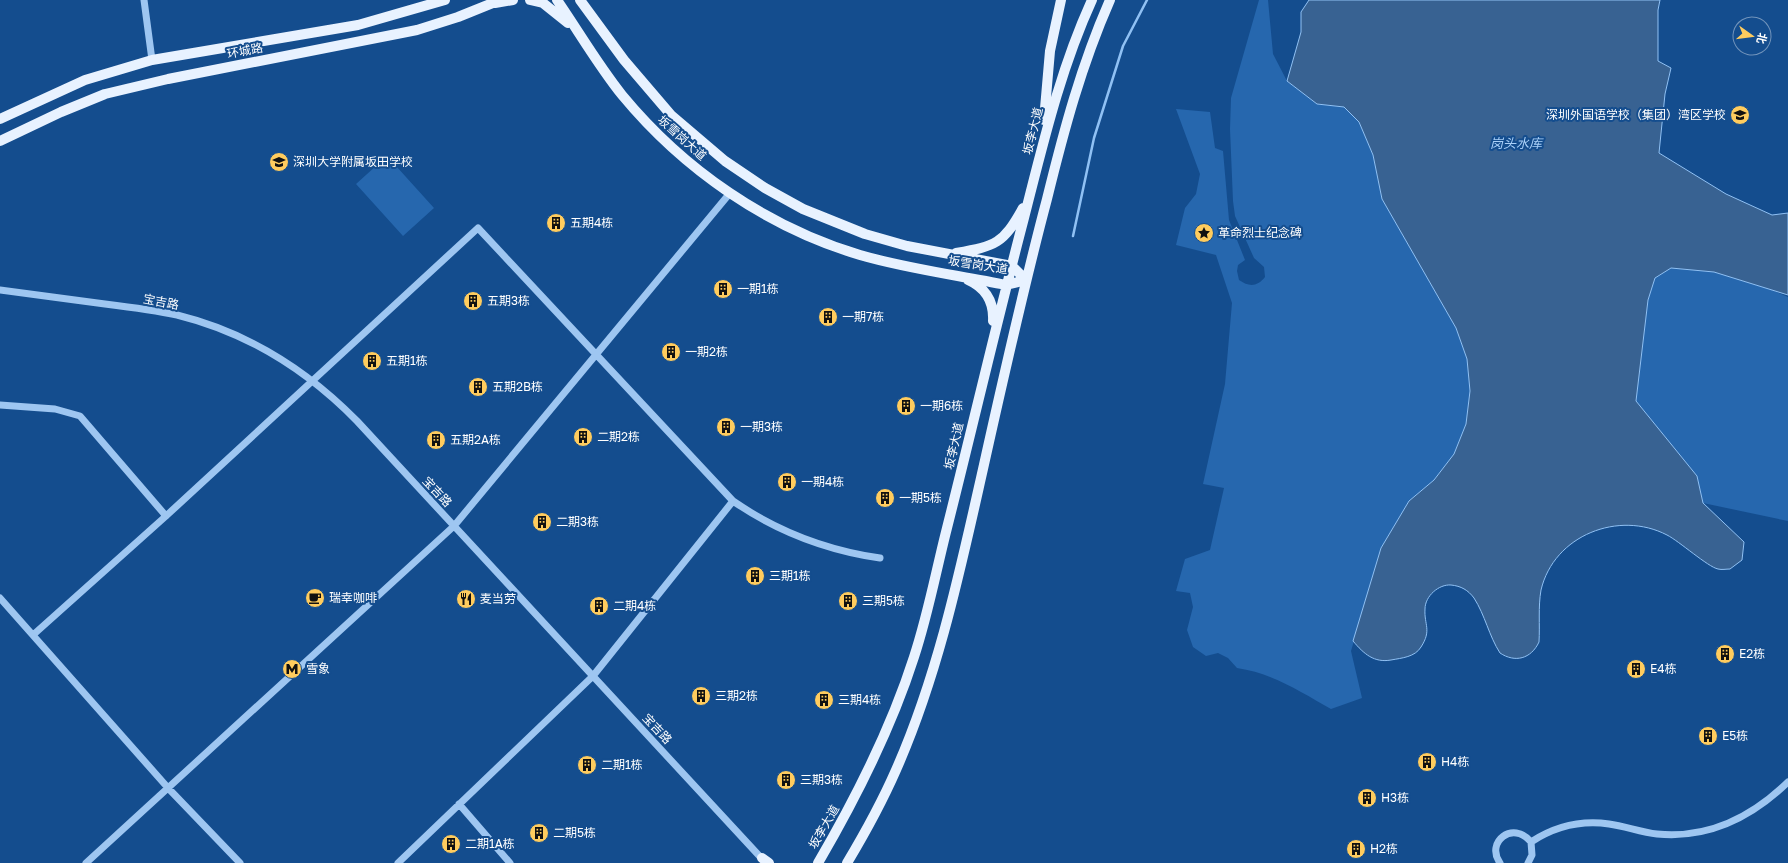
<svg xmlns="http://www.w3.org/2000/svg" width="1788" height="863" font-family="'Golos Text','Noto Sans SC',sans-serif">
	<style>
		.green { fill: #2667ae }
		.water { fill: #386292; stroke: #90c1f4 }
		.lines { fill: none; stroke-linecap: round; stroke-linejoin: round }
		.stream { stroke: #90c1f4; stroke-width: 2.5 }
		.minor { stroke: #9ec6f1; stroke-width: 7 }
		.major { stroke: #e8f2ff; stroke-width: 10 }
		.labels { text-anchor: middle; stroke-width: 4; stroke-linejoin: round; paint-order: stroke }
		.street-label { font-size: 12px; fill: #fff; stroke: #144d8e }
		.poi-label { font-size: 12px; fill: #fff; stroke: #144d8e; text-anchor: start }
		.water-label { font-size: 13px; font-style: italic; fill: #aad0f8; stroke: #144d8e }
	</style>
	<rect width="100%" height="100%" fill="#144d8e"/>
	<path class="green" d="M 1259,0 L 1268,0 L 1273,54 L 1287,81 L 1317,104 L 1344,107 L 1359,122 L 1373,155 L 1382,199 L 1456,328 L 1467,359 L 1470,391 L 1466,424 L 1454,454 L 1434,480 L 1409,501 L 1381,548 L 1351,651 L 1362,698 L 1331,709 C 1301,692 1272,673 1237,668 L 1228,658 L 1218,653 L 1206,656 L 1193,647 L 1187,630 L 1193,607 L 1190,593 L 1176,591 L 1185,559 L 1210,550 L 1224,488 L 1203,484 L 1225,384 L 1232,303 L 1216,255 L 1176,245 L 1185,208 L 1196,194 L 1200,174 L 1176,109 L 1210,112 L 1215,148 L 1223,151 L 1229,220 L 1245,260 L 1238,265 L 1237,271 L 1239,280 C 1249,287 1257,287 1265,277 L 1264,267 L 1254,258 L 1235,216 L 1233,201 L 1230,129 L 1231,98 Z
		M 387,156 L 434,208 L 403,236 L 356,184 Z
		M 1671,268 L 1714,272 L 1772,290 L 1788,297 L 1788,521 L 1703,503 L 1697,476 L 1636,401 L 1648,300 L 1655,278 Z"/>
	<path class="water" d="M 1309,0 L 1660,0 L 1658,10 L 1658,61 L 1671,68 L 1665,94 L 1659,153 L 1726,194 L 1772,215 L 1788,213 L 1788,295 L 1714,272 L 1671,268 L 1655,278 L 1648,300 L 1636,401 L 1697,476 L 1703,503 L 1744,542 L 1742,560 L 1730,569 C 1726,569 1722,570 1718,569 C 1708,567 1679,541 1667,535 C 1619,510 1554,535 1541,590 C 1538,607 1540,625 1539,642 C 1531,659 1515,663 1500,653 C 1489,636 1485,615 1474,598 C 1468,590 1461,586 1451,585 C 1439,584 1425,596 1425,609 C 1424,625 1432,630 1421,647 C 1415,657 1402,658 1391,660 C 1374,663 1364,654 1353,641 L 1381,548 L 1409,501 L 1434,480 L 1454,454 L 1466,424 L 1470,391 L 1467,359 L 1456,328 L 1382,199 L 1373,155 L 1359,122 L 1344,107 L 1317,104 L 1287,81 L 1301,32 L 1301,12 Z"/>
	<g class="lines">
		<path class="stream" d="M 1073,236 L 1094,138 L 1123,46 L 1147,0"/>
		<path class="minor" d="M 144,0 L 152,60
			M 0,290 C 35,295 70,299 105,304 C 129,307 153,310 177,315 C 246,332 307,370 357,421 L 764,861
			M 0,405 L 55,409 L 80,416 L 166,516
			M 0,598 L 169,789 L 240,863
			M 33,635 L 166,516 L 478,228 L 733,501 C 778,532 825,550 880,558
			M 459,804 L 510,863
			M 1531,842 C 1554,827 1581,820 1609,824 C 1625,826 1640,832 1657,834 C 1708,839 1752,817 1788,782
			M 86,863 L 454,526 L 730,193
			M 398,863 L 593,676 L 733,501
			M 1500,863 C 1485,842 1513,820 1531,842 L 1532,855 L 1528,863"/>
		<path class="major" d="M 530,0 L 543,3 L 568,23
			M 557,0 C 579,32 598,65 622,95 C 684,170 767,227 860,255 C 908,269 957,275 1006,285 L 1026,280
			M 580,0 L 624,60 L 671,115 L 725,161 L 765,188 L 803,209 L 865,234 L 907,246 L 1012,266 L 1026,280
			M 495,3 L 513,0
			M 0,119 L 85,80 L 152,60 L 358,25 L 445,0
			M 1044,120 L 1050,51 L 1061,0
			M 0,141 L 61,112 L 105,94 L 168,79 L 417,30 L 458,17 L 500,0
			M 956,253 C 996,246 1003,244 1023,208
			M 968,280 C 986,288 994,302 993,321
			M 762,858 L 769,863
			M 818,863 C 856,798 891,729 914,657 C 928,615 936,571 947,528 C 973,425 997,321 1024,218 C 1043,144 1060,70 1092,0
			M 847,863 C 865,833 882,802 896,770 C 938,675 960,571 983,469 C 1003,379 1023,289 1047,199 C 1064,130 1081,66 1110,0"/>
	</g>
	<defs>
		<symbol id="school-disc" viewBox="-11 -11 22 22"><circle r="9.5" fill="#ffcc5e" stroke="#144d8e"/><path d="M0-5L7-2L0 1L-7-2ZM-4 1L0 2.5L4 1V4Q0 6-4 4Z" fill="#111"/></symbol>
		<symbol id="building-disc" viewBox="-11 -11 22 22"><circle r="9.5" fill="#ffcc5e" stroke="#144d8e"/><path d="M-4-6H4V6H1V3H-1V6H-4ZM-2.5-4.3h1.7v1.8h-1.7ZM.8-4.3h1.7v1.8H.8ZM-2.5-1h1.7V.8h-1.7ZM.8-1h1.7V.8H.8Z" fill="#111"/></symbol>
		<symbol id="sight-disc" viewBox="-11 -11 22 22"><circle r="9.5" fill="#ffcc5e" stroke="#144d8e"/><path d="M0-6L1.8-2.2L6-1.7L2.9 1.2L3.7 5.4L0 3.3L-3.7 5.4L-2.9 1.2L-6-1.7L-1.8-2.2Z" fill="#111"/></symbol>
		<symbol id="cafe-disc" viewBox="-11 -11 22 22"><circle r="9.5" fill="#ffcc5e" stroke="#144d8e"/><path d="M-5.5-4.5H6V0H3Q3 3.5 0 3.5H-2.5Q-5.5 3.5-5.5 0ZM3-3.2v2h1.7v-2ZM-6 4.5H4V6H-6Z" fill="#111"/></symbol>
		<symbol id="restaurant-disc" viewBox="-11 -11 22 22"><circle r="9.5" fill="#ffcc5e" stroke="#144d8e"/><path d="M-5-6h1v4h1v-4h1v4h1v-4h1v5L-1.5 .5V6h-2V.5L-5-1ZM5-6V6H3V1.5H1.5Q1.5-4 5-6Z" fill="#111"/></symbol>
		<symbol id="metro-disc" viewBox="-11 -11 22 22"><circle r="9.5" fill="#ffcc5e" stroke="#144d8e"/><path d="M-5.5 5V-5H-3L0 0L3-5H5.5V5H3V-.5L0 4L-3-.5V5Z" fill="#111"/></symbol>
	</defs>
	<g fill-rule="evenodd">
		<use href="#school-disc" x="1729" y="104" width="22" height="22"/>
		<use href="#school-disc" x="268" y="151" width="22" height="22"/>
		<use href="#building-disc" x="545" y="212" width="22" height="22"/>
		<use href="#sight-disc" x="1193" y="222" width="22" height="22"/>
		<use href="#building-disc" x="712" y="278" width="22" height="22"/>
		<use href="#building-disc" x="462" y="290" width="22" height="22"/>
		<use href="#building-disc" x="817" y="306" width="22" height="22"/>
		<use href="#building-disc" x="660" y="341" width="22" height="22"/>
		<use href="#building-disc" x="361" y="350" width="22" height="22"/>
		<use href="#building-disc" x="467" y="376" width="22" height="22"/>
		<use href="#building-disc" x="895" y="395" width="22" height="22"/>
		<use href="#building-disc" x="715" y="416" width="22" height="22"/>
		<use href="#building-disc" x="572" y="426" width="22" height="22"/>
		<use href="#building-disc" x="425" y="429" width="22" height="22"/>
		<use href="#building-disc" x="776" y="471" width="22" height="22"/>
		<use href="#building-disc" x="874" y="487" width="22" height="22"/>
		<use href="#building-disc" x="531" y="511" width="22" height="22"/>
		<use href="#building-disc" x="744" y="565" width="22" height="22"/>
		<use href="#cafe-disc" x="304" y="587" width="22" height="22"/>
		<use href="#restaurant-disc" x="455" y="588" width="22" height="22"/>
		<use href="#building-disc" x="837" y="590" width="22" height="22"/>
		<use href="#building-disc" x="588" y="595" width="22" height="22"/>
		<use href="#building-disc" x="1714" y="643" width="22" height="22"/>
		<use href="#metro-disc" x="281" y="658" width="22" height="22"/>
		<use href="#building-disc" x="1625" y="658" width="22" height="22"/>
		<use href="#building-disc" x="690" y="685" width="22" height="22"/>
		<use href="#building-disc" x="813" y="689" width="22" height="22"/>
		<use href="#building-disc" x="1697" y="725" width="22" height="22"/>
		<use href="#building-disc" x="1416" y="751" width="22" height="22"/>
		<use href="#building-disc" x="576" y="754" width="22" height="22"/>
		<use href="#building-disc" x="775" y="769" width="22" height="22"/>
		<use href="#building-disc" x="1356" y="787" width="22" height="22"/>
		<use href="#building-disc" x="528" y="822" width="22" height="22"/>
		<use href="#building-disc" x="440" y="833" width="22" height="22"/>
		<use href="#building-disc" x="1345" y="838" width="22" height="22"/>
	</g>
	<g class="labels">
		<g class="street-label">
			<text transform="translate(245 51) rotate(-11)" y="4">环城路</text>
			<text transform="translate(1033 131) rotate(-76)" y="4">坂李大道</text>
			<text transform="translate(682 138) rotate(42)" y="4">坂雪岗大道</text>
			<text transform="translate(978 265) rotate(9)" y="4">坂雪岗大道</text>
			<text transform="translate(161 302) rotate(11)" y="4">宝吉路</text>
			<text transform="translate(954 446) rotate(-77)" y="4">坂李大道</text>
			<text transform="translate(437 492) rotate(47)" y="4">宝吉路</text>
			<text transform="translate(657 729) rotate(47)" y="4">宝吉路</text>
			<text transform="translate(824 827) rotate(-60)" y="4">坂李大道</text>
		</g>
		<g class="poi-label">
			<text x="1726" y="119" text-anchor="end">深圳外国语学校（集团）湾区学校</text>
			<text x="293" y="166">深圳大学附属坂田学校</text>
			<text x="570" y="227">五期4栋</text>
			<text x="1218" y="237">革命烈士纪念碑</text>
			<text x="737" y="293">一期1栋</text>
			<text x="487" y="305">五期3栋</text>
			<text x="842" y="321">一期7栋</text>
			<text x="685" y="356">一期2栋</text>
			<text x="386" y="365">五期1栋</text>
			<text x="492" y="391">五期2B栋</text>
			<text x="920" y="410">一期6栋</text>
			<text x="740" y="431">一期3栋</text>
			<text x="597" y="441">二期2栋</text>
			<text x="450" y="444">五期2A栋</text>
			<text x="801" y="486">一期4栋</text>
			<text x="899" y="502">一期5栋</text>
			<text x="556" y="526">二期3栋</text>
			<text x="769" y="580">三期1栋</text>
			<text x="329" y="602">瑞幸咖啡</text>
			<text x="480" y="603">麦当劳</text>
			<text x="862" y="605">三期5栋</text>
			<text x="613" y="610">二期4栋</text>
			<text x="1739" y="658">E2栋</text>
			<text x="306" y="673">雪象</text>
			<text x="1650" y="673">E4栋</text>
			<text x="715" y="700">三期2栋</text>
			<text x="838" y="704">三期4栋</text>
			<text x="1722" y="740">E5栋</text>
			<text x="1441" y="766">H4栋</text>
			<text x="601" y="769">二期1栋</text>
			<text x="800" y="784">三期3栋</text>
			<text x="1381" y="802">H3栋</text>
			<text x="553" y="837">二期5栋</text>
			<text x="465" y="848">二期1A栋</text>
			<text x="1370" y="853">H2栋</text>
		</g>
		<g class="water-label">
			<text x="1516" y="148">岗头水库</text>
		</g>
	</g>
	<g transform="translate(1752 36) rotate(104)"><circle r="19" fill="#144d8e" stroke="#7294bb"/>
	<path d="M0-3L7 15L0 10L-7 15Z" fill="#ffcc5e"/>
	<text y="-6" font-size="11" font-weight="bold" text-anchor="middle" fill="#ffffff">北</text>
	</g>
</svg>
